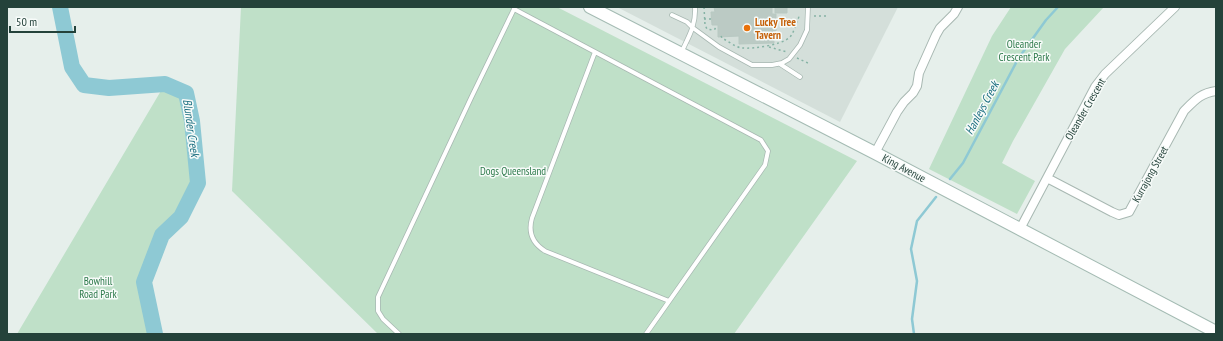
<svg xmlns="http://www.w3.org/2000/svg" width="1223" height="341" font-family="'PT Sans Narrow',sans-serif">
	<style>
		.built { fill: #d4dfda }
		.green { fill: #bfe0c8 }
		.lines { fill: none; stroke-linecap: round; stroke-linejoin: round }
		.stream { stroke: #8ec9d4; stroke-width: 2.5 }
		.river { stroke: #8ec9d4; stroke-width: 16 }
		.building { fill: #bbcac4; stroke: #b8c9c2 }
		.lane-casing { stroke: #a8b8b2; stroke-width: 5.5 }
		.street-casing { stroke: #a8b8b2; stroke-width: 10 }
		.secondary-casing { stroke: #a4bbb3; stroke-width: 14 }
		.path { stroke: #86b3a5; stroke-width: 1.5; stroke-dasharray: 2 3; stroke-linecap: butt }
		.lane { stroke: #fff; stroke-width: 4 }
		.street { stroke: #fff; stroke-width: 8 }
		.secondary { stroke: #fff; stroke-width: 12 }
		.food-dot { fill: #e8710a; stroke: #f7fbf9; stroke-width: 1.5 }
		.labels { text-anchor: middle; stroke-width: 3; stroke-linejoin: round; paint-order: stroke }
		.food-label { font-size: 11px; font-weight: bold; fill: #c56008; stroke: #f7fbf9; text-anchor: start }
		.park-label { font-size: 11px; fill: #2d7a4b; stroke: #f7fbf9 }
		.street-label { font-size: 11px; fill: #24423a; stroke: #f7fbf9 }
		.water-label { font-size: 12px; font-style: italic; fill: #1c6f80; stroke: #f7fbf9 }
	</style>
	<rect width="100%" height="100%" fill="#e6efeb"/>
	<path class="built" d="M 617,7 L 898,7 L 840,122 Z"/>
	<path class="green" d="M 241,7 L 557,7 L 857,161 L 734,334 L 378,334 L 232,191 Z
		M 1011,7 L 1104,7 L 1065,49 L 1013,141 L 1002,163 L 1035,181 L 1017,214 L 929,169 L 992,36 Z
		M 165,84 L 186,93 L 192,121 L 198,183 L 181,217 L 162,235 L 144,282 L 155,334 L 17,334 Z"/>
	<g class="lines">
		<path class="stream" d="M 950,179 L 963,163 L 1018,59 L 1046,20 L 1058,7
			M 914,334 L 912,319 L 917,281 L 911,249 L 917,221 L 936,197"/>
		<path class="river" d="M 60,7 L 72,67 L 84,85 L 109,88 L 165,84 L 186,93 L 192,121 L 198,183 L 181,217 L 162,235 L 144,282 L 155,334"/>
	</g>
	<path class="building" d="M 714,7 L 772,7 L 772,14 L 776,14 L 776,31 L 773,31 L 774,43 L 739,44 L 739,36 L 718,37 L 718,25 L 712,25 L 711,12 L 715,12 Z
		M 775,7 L 787,7 L 787,13 L 775,13 Z"/>
	<g class="lines">
		<defs>
			<path id="lane" d="M 514,9 L 761,140 L 768,151 L 765,165 L 646,334
				M 672,15 L 687,22 L 693,28 L 719,47 L 752,65 L 772,65 L 782,63 L 789,59 L 800,45 L 807,30 L 808,7
				M 682,51 C 689,36 696,25 695,7
				M 595,52 L 532,218 C 528,232 532,243 545,251 L 669,301
				M 780,64 L 800,77
				M 399,334 L 383,319 L 378,311 L 378,297 L 471,98 L 515,7"/>
			<path id="street" d="M 875,153 L 897,112 L 904,102 L 913,93 L 917,86 L 919,73 L 936,35 L 940,28 L 954,14 L 958,7
				M 1047,178 L 1112,212 L 1119,215 L 1129,212 L 1184,111 C 1195,100 1201,93 1216,91
				M 1020,229 L 1095,87 L 1105,74 L 1175,7"/>
			<path id="secondary" d="M 590,7 L 875,153 L 1216,332"/>
		</defs>
		<use href="#lane" class="lane-casing"/>
		<use href="#street" class="street-casing"/>
		<use href="#secondary" class="secondary-casing"/>
		<path class="path" d="M 704,7 L 705,25 L 707,29 L 713,30 L 715,29 L 716,25
			M 814,16 L 826,16
			M 704,19 L 712,19
			M 721,36 L 722,38 C 728,41 735,47 742,48 C 753,49 782,45 790,37 C 795,31 795,24 799,17 L 801,17
			M 769,47 L 787,52
			M 797,58 L 810,64"/>
		<use href="#lane" class="lane"/>
		<use href="#street" class="street"/>
		<use href="#secondary" class="secondary"/>
	</g>
	<circle class="food-dot" cx="747" cy="28" r="4"/>
	<g class="labels">
		<g class="food-label">
			<text x="755" y="26">Lucky Tree<tspan x="755" dy="13">Tavern</tspan></text>
		</g>
		<g class="park-label">
			<text x="1024" y="48">Oleander<tspan x="1024" dy="13">Crescent Park</tspan></text>
			<text x="513" y="175">Dogs Queensland</text>
			<text x="98" y="285">Bowhill<tspan x="98" dy="13">Road Park</tspan></text>
		</g>
		<g class="street-label">
			<text transform="translate(1085 109) rotate(-60)" y="4">Oleander Crescent</text>
			<text transform="translate(904 168) rotate(28)" y="4">King Avenue</text>
			<text transform="translate(1150 174) rotate(-61)" y="4">Kurrajong Street</text>
		</g>
		<g class="water-label">
			<text transform="translate(982 108) rotate(-62)" y="4">Hanleys Creek</text>
			<text transform="translate(191 128) rotate(82)" y="4">Blunder Creek</text>
		</g>
	</g>
	<rect width="1223" height="341" fill="none" stroke="#24423a" stroke-width="16"/>
	<path d="M10 26v6h65v-6" fill="none" stroke="#24423a" stroke-width="2"/>
	<text x="16" y="26" font-size="12" fill="#24423a" stroke="#f7fbf9" stroke-width="3" paint-order="stroke">50 m</text>
</svg>
